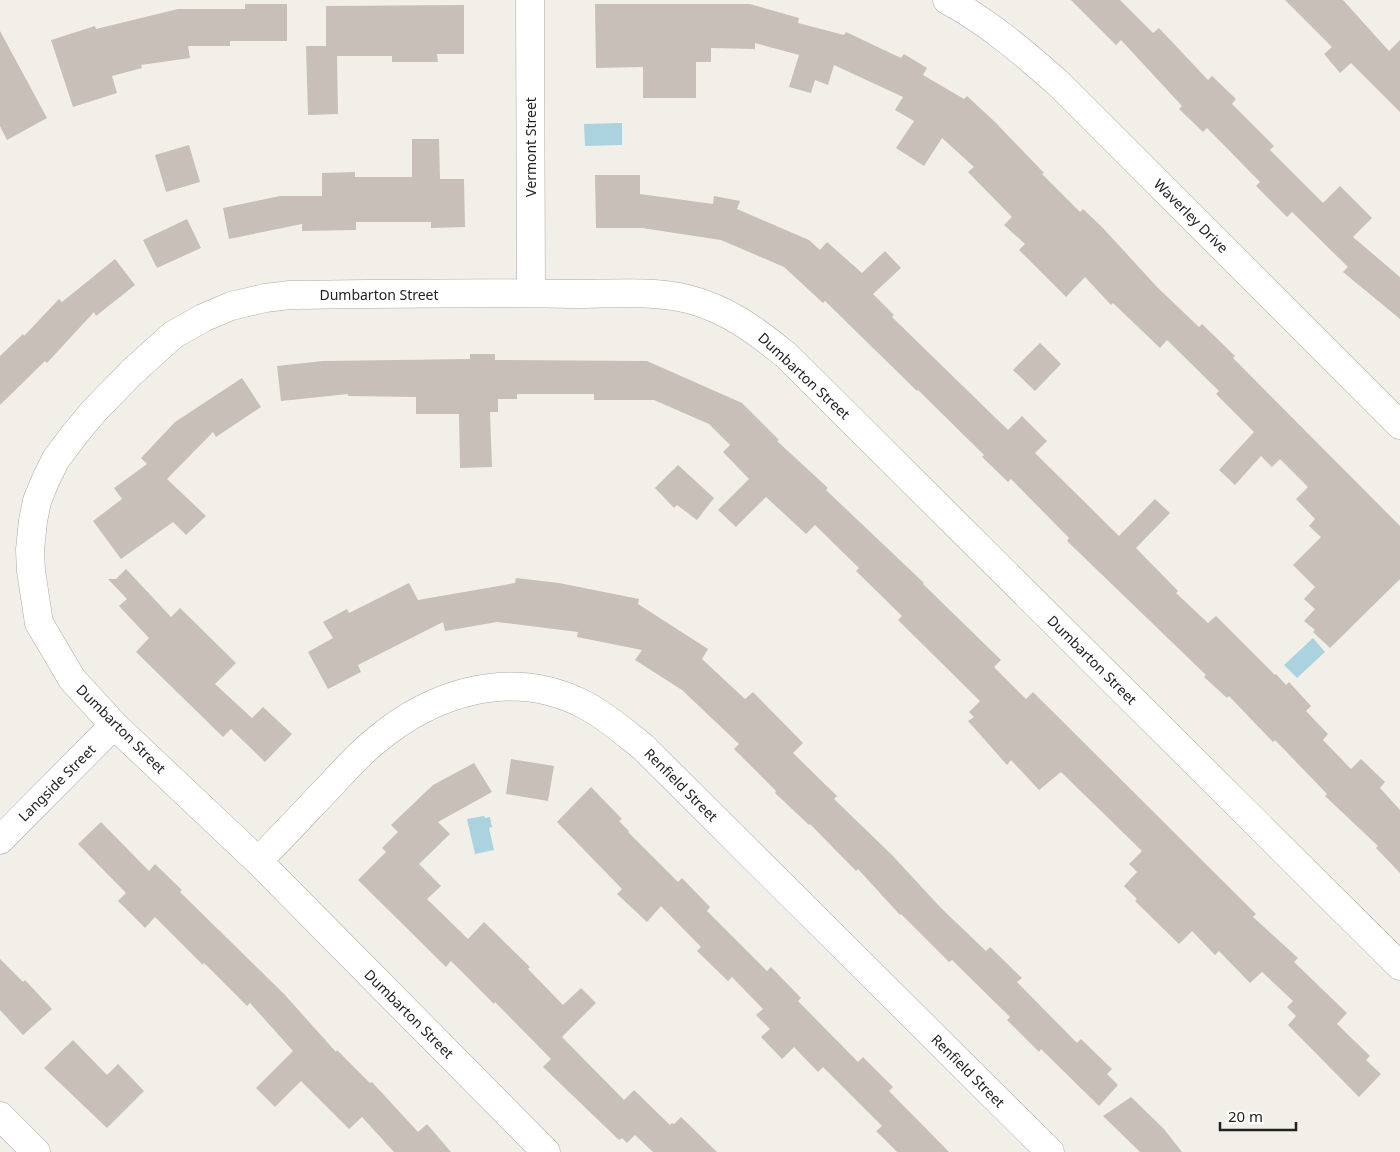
<svg xmlns="http://www.w3.org/2000/svg" width="1400" height="1152" font-family="'Noto Sans',sans-serif">
	<style>
		.water { fill: #aad3df }
		.building { fill: #c7bfb8 }
		.lines { fill: none; stroke-linecap: round; stroke-linejoin: round }
		.minor-casing { stroke: #a9a9a9; stroke-width: 29 }
		.minor { stroke: #fff; stroke-width: 28 }
		.labels { text-anchor: middle; stroke-width: 4; stroke-linejoin: round; paint-order: stroke }
		.street-label { font-size: 14px; fill: #222; stroke: #fff }
	</style>
	<rect width="100%" height="100%" fill="#f2efe9"/>
	<path class="water" d="M 622,123 L 622,145 L 585,146 L 584,124 Z
		M 1313,638 L 1325,652 L 1297,678 L 1284,665 Z
		M 484,816 L 485,818 L 490,817 L 492,827 L 489,828 L 494,850 L 475,854 L 467,819 Z"/>
	<path class="building" d="M 1071,0 L 1120,0 L 1153,33 L 1159,28 L 1208,80 L 1212,76 L 1236,99 L 1232,104 L 1274,146 L 1270,150 L 1323,203 L 1340,186 L 1372,218 L 1353,237 L 1400,277 L 1400,319 L 1343,272 L 1348,267 L 1292,212 L 1287,217 L 1256,186 L 1260,182 L 1207,128 L 1203,132 L 1179,109 L 1182,106 L 1121,40 L 1116,45 Z
		M 1285,0 L 1343,0 L 1389,51 L 1400,40 L 1400,112 L 1351,63 L 1340,73 L 1324,54 L 1332,47 Z
		M 245,4 L 287,4 L 287,41 L 230,41 L 230,46 L 188,46 L 190,58 L 141,65 L 142,68 L 112,76 L 117,93 L 73,107 L 51,40 L 95,26 L 96,29 L 178,9 L 245,9 Z
		M 595,4 L 750,4 L 799,18 L 798,23 L 844,35 L 846,32 L 901,58 L 904,54 L 927,68 L 923,75 L 964,99 L 967,96 L 995,122 L 1044,173 L 1042,174 L 1080,212 L 1083,209 L 1102,227 L 1158,288 L 1199,327 L 1202,324 L 1235,356 L 1233,358 L 1400,526 L 1400,579 L 1330,648 L 1313,632 L 1315,630 L 1304,621 L 1315,609 L 1304,599 L 1315,587 L 1293,565 L 1321,537 L 1309,526 L 1315,519 L 1296,499 L 1308,487 L 1280,459 L 1272,467 L 1261,456 L 1235,485 L 1219,470 L 1254,432 L 1216,394 L 1219,391 L 1167,340 L 1160,348 L 1113,303 L 1111,305 L 1085,277 L 1066,297 L 1019,250 L 1025,244 L 1004,225 L 1012,217 L 968,172 L 974,167 L 942,138 L 924,166 L 896,148 L 914,121 L 895,110 L 903,97 L 834,65 L 828,85 L 815,80 L 811,93 L 789,87 L 799,55 L 755,43 L 755,49 L 711,48 L 711,62 L 696,62 L 696,98 L 643,98 L 643,67 L 596,68 Z
		M 464,5 L 464,54 L 437,54 L 438,62 L 392,62 L 392,56 L 337,56 L 338,114 L 308,115 L 306,46 L 326,46 L 326,6 Z
		M 0,31 L 47,118 L 7,140 L 0,126 Z
		M 412,139 L 439,139 L 440,179 L 464,179 L 465,227 L 431,228 L 431,222 L 356,222 L 356,230 L 302,231 L 302,224 L 229,239 L 223,208 L 280,196 L 322,196 L 322,173 L 355,172 L 355,177 L 412,177 Z
		M 189,145 L 200,182 L 166,192 L 155,155 Z
		M 595,175 L 640,175 L 640,194 L 713,204 L 714,196 L 740,201 L 737,209 L 809,240 L 820,250 L 827,242 L 862,273 L 885,251 L 901,268 L 873,294 L 894,315 L 892,317 L 1008,430 L 1022,416 L 1047,441 L 1035,453 L 1119,536 L 1155,499 L 1170,513 L 1136,548 L 1178,591 L 1176,593 L 1208,623 L 1216,616 L 1275,675 L 1276,674 L 1286,685 L 1289,682 L 1311,706 L 1306,711 L 1328,734 L 1323,740 L 1351,769 L 1361,759 L 1385,782 L 1380,788 L 1400,810 L 1400,873 L 1376,848 L 1378,846 L 1325,796 L 1327,794 L 1275,740 L 1273,742 L 1229,696 L 1227,698 L 1204,677 L 1206,675 L 1067,541 L 1069,538 L 1011,479 L 1008,482 L 982,457 L 984,455 L 918,390 L 917,391 L 825,301 L 823,303 L 784,267 L 721,240 L 642,228 L 596,228 Z
		M 187,219 L 201,248 L 157,268 L 143,240 Z
		M 115,259 L 135,285 L 96,316 L 94,312 L 47,363 L 45,361 L 0,405 L 0,356 L 23,334 L 24,336 L 59,299 L 62,302 Z
		M 1040,343 L 1061,364 L 1035,391 L 1013,370 Z
		M 470,354 L 495,354 L 495,360 L 647,361 L 742,403 L 779,440 L 777,441 L 828,488 L 826,490 L 924,583 L 923,584 L 1001,660 L 994,667 L 1026,699 L 1033,692 L 1256,914 L 1253,917 L 1298,958 L 1294,962 L 1347,1013 L 1337,1024 L 1370,1056 L 1366,1060 L 1381,1074 L 1359,1097 L 1288,1025 L 1296,1016 L 1287,1007 L 1293,1001 L 1262,972 L 1250,983 L 1219,951 L 1215,955 L 1192,931 L 1179,944 L 1135,901 L 1137,899 L 1124,886 L 1137,872 L 1129,864 L 1142,851 L 1061,772 L 1039,790 L 1011,760 L 1007,765 L 968,721 L 974,717 L 969,712 L 980,701 L 898,620 L 902,616 L 856,571 L 859,568 L 815,525 L 806,534 L 766,497 L 736,527 L 718,510 L 749,479 L 723,452 L 730,445 L 709,424 L 654,400 L 594,400 L 594,394 L 517,394 L 517,399 L 498,399 L 498,412 L 490,412 L 492,467 L 460,468 L 459,414 L 416,414 L 416,397 L 348,396 L 348,394 L 281,401 L 277,366 L 323,361 L 470,359 Z
		M 242,378 L 261,407 L 216,437 L 213,432 L 167,479 L 206,516 L 186,535 L 173,522 L 121,559 L 93,521 L 122,499 L 114,488 L 147,464 L 141,458 L 175,422 Z
		M 678,465 L 714,498 L 697,520 L 677,505 L 674,508 L 655,488 Z
		M 126,569 L 171,617 L 180,608 L 236,663 L 215,684 L 252,718 L 263,707 L 292,734 L 265,762 L 231,729 L 223,737 L 136,652 L 149,638 L 119,606 L 127,599 L 108,579 L 116,579 Z
		M 516,578 L 559,583 L 639,599 L 638,604 L 708,649 L 702,659 L 745,699 L 753,692 L 803,743 L 793,753 L 837,796 L 834,799 L 892,855 L 941,908 L 986,951 L 990,947 L 1022,978 L 1017,982 L 1077,1043 L 1081,1039 L 1112,1069 L 1107,1074 L 1118,1085 L 1099,1106 L 1041,1049 L 1039,1052 L 1007,1020 L 1010,1017 L 952,960 L 949,962 L 901,914 L 900,915 L 858,869 L 856,871 L 810,824 L 809,825 L 775,793 L 776,791 L 734,749 L 739,744 L 682,690 L 635,660 L 642,650 L 577,637 L 578,632 L 497,622 L 445,631 L 443,622 L 358,665 L 361,672 L 328,689 L 308,652 L 333,638 L 323,622 L 347,609 L 349,613 L 409,583 L 418,600 L 515,583 Z
		M 511,759 L 554,766 L 548,801 L 506,794 Z
		M 474,763 L 492,792 L 438,822 L 450,834 L 419,864 L 441,886 L 427,899 L 468,939 L 484,922 L 530,967 L 528,969 L 563,1005 L 581,988 L 596,1003 L 562,1037 L 624,1100 L 634,1090 L 670,1125 L 672,1123 L 674,1124 L 681,1117 L 717,1152 L 653,1152 L 635,1135 L 627,1143 L 622,1138 L 619,1140 L 543,1067 L 551,1059 L 495,1002 L 494,1004 L 451,961 L 446,967 L 358,880 L 386,852 L 382,848 L 398,832 L 391,825 L 433,785 Z
		M 591,787 L 622,819 L 619,821 L 629,831 L 628,832 L 678,882 L 682,878 L 710,907 L 707,911 L 767,971 L 771,967 L 801,998 L 798,1001 L 858,1062 L 863,1057 L 893,1087 L 889,1091 L 949,1152 L 897,1152 L 876,1131 L 882,1126 L 823,1067 L 818,1072 L 794,1047 L 782,1059 L 761,1037 L 770,1029 L 756,1015 L 763,1009 L 732,977 L 728,981 L 697,951 L 701,947 L 661,906 L 647,922 L 617,894 L 622,889 L 557,822 Z
		M 101,822 L 149,871 L 155,864 L 182,890 L 180,892 L 284,994 L 336,1052 L 337,1050 L 370,1083 L 372,1082 L 418,1132 L 427,1124 L 451,1152 L 394,1152 L 362,1117 L 349,1129 L 301,1081 L 275,1107 L 256,1088 L 293,1051 L 250,1003 L 247,1006 L 204,963 L 203,965 L 155,917 L 145,928 L 118,901 L 126,893 L 78,844 Z
		M 0,959 L 23,982 L 25,980 L 52,1009 L 23,1035 L 0,1010 Z
		M 73,1040 L 107,1075 L 118,1064 L 144,1091 L 107,1128 L 44,1068 Z
		M 1131,1097 L 1164,1129 L 1182,1152 L 1140,1152 L 1103,1116 Z"/>
	<g class="lines">
		<defs>
			<path id="minor" d="M 530,0 L 531,293
				M 947,0 C 988,22 1024,53 1059,84 L 1400,425
				M 0,840 L 114,725
				M 258,861 C 282,837 305,812 329,787 C 343,772 358,755 374,742 C 433,692 512,667 585,705 C 606,716 624,732 643,747 L 1050,1152
				M 0,1116 L 36,1152
				M 546,1152 L 258,861 L 114,725 L 72,679 L 39,623 L 31,571 L 30,550 L 33,521 L 37,501 L 46,479 L 56,459 L 74,435 L 94,411 L 132,372 L 173,335 L 203,318 L 231,306 L 265,298 L 290,295 C 385,294 480,292 575,294 C 611,294 653,290 688,299 C 727,309 755,330 786,355 L 1400,966"/>
		</defs>
		<use href="#minor" class="minor-casing"/>
		<use href="#minor" class="minor"/>
	</g>
	<g class="labels">
		<g class="street-label">
			<text transform="translate(531 147) rotate(-90)" y="5">Vermont Street</text>
			<text transform="translate(1191 216) rotate(45)" y="5">Waverley Drive</text>
			<text x="379" y="300">Dumbarton Street</text>
			<text transform="translate(804 376) rotate(43)" y="5">Dumbarton Street</text>
			<text transform="translate(1092 660) rotate(45)" y="5">Dumbarton Street</text>
			<text transform="translate(121 729) rotate(45)" y="5">Dumbarton Street</text>
			<text transform="translate(57 783) rotate(-45)" y="5">Langside Street</text>
			<text transform="translate(681 785) rotate(45)" y="5">Renfield Street</text>
			<text transform="translate(409 1014) rotate(45)" y="5">Dumbarton Street</text>
			<text transform="translate(968 1071) rotate(45)" y="5">Renfield Street</text>
		</g>
	</g>
	<path d="M1220 1122v8h76v-8" fill="none" stroke="#222222" stroke-width="2.5"/>
	<text x="1228" y="1122" font-size="15" fill="#222222" stroke="#ffffff" stroke-width="4" paint-order="stroke">20 m</text>
</svg>
